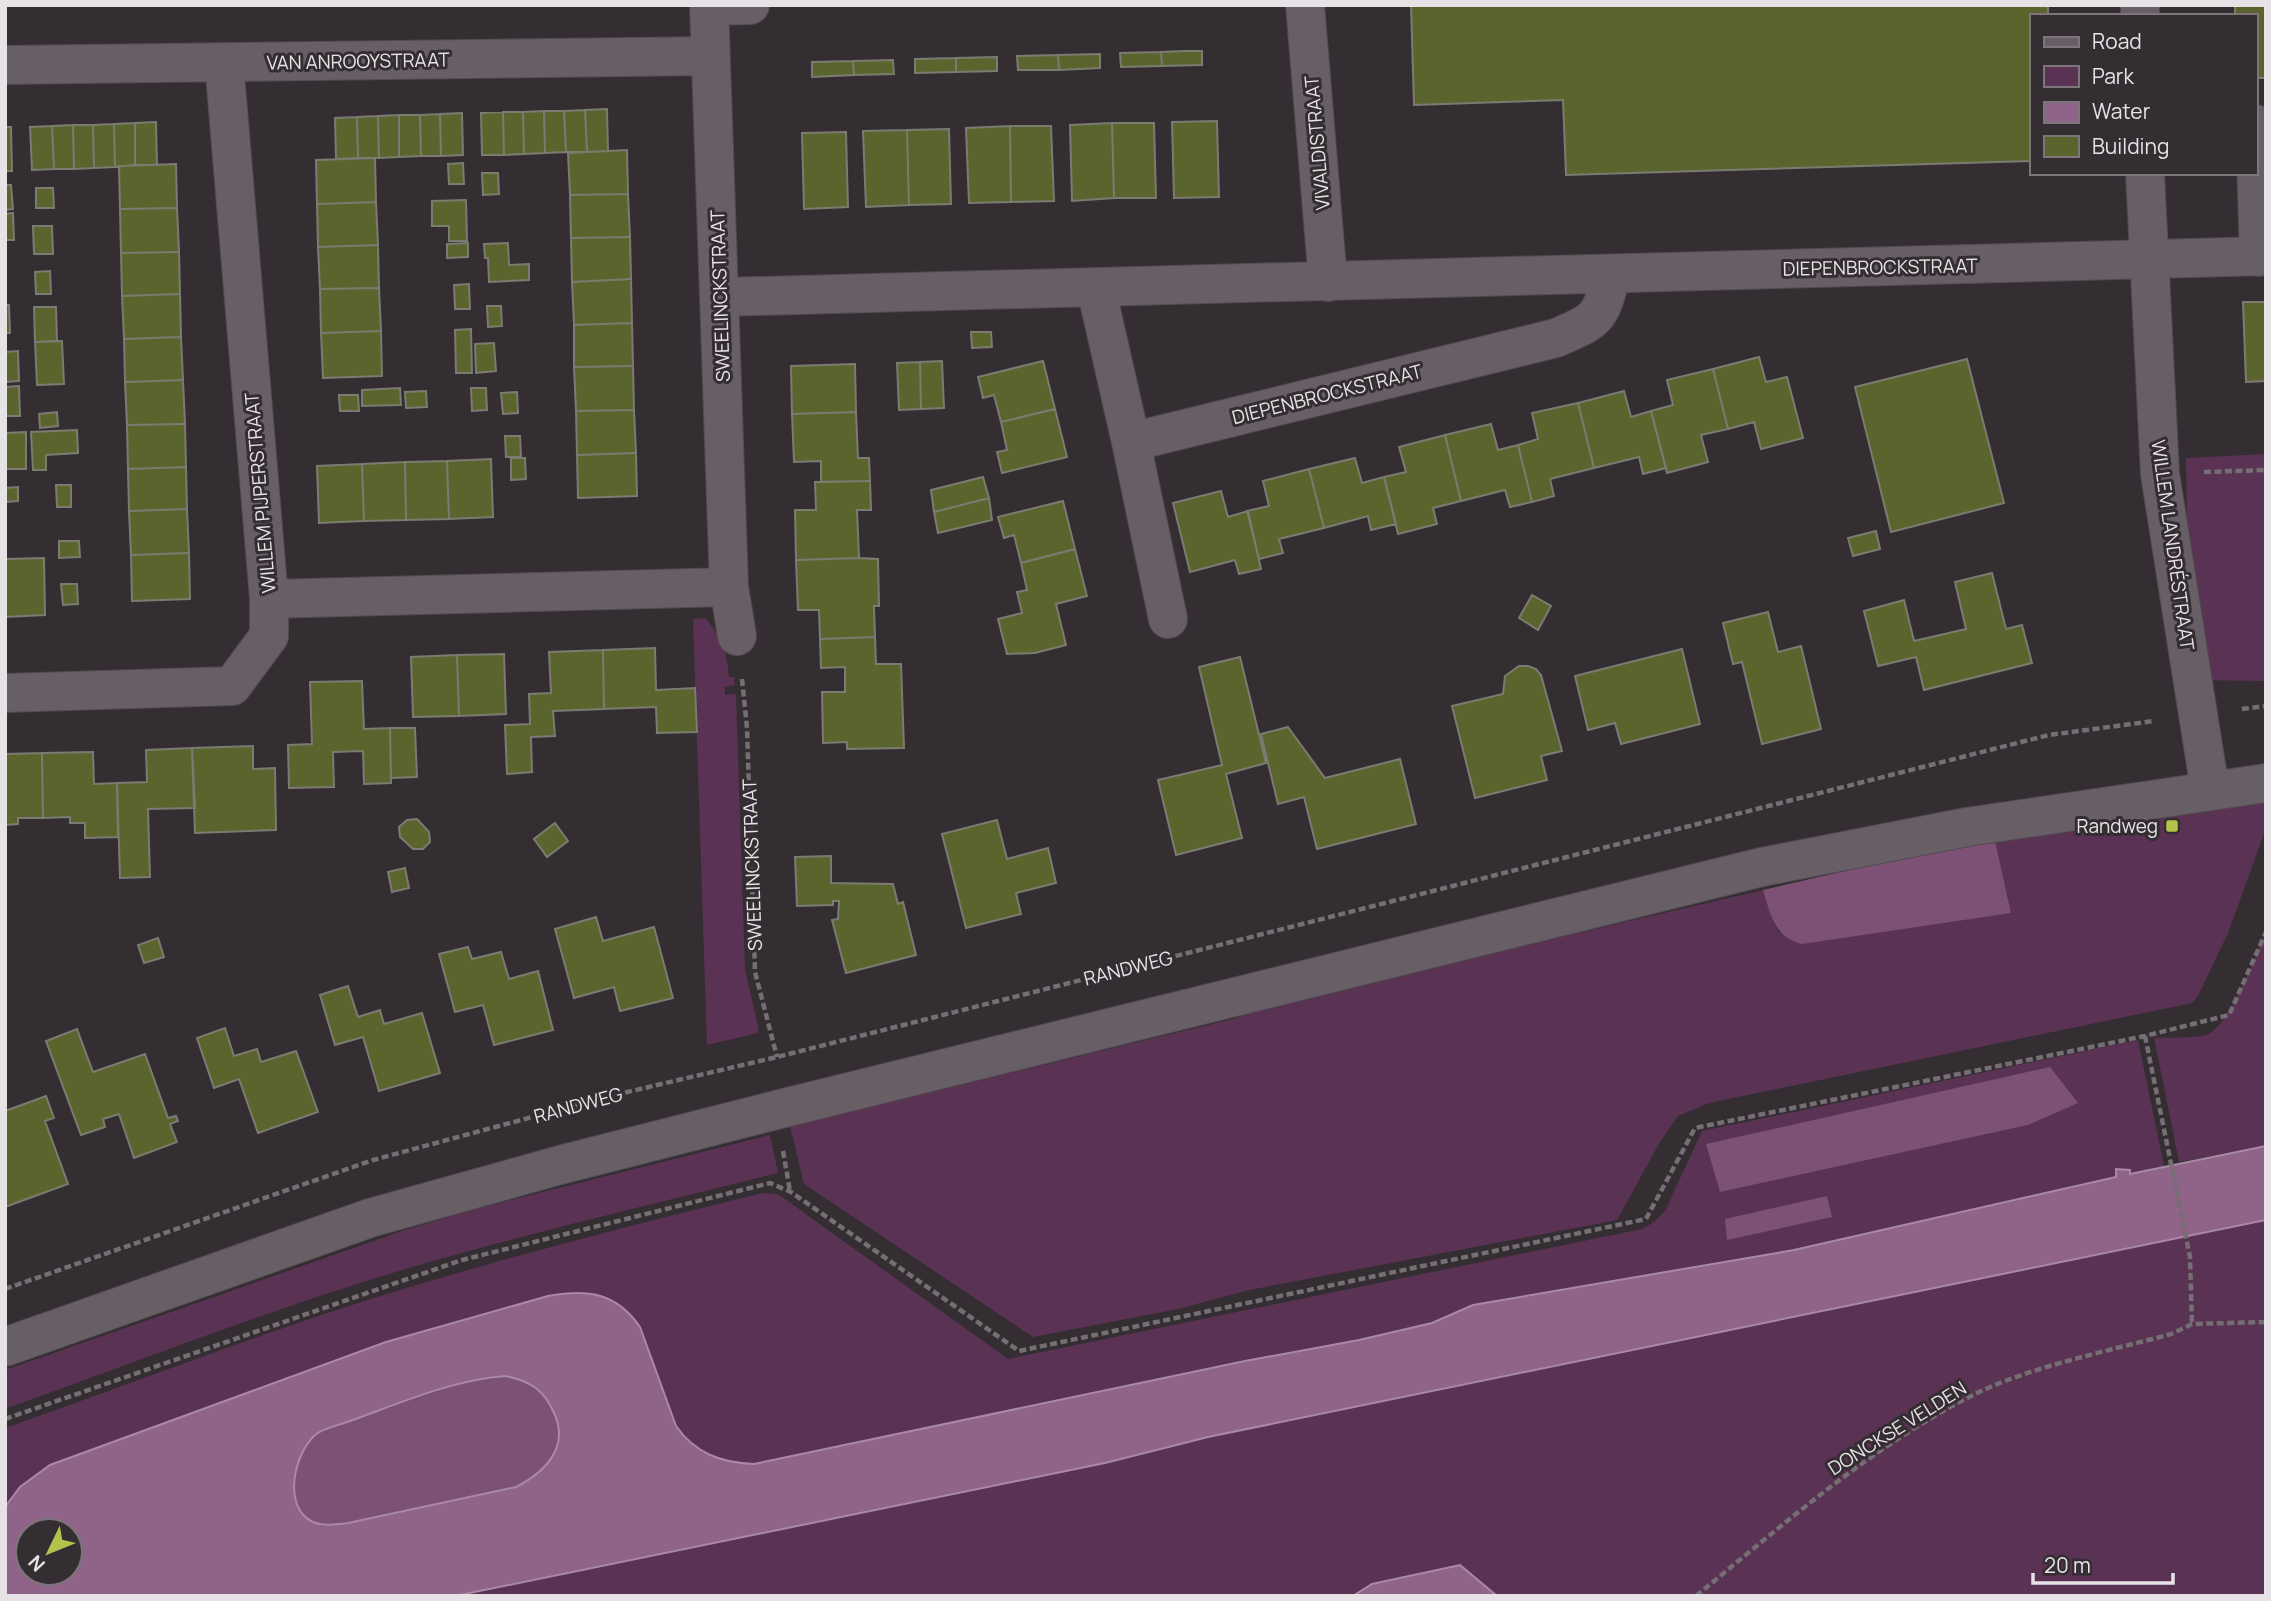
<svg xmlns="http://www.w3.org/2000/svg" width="2271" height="1601" font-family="Manrope,sans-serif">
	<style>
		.green { fill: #5a3354; fill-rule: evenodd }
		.forest { fill: #7c5175 }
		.water { fill: #906388; stroke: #aa89a4; stroke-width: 2; fill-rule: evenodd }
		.building { fill: #5c642e; stroke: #7a7c72; stroke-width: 2 }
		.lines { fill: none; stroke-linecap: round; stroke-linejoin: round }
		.minor-casing { stroke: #514a4f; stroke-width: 40 }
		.path { stroke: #756e73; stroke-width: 4.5; stroke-dasharray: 7 3.5; stroke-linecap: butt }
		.minor { stroke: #675f65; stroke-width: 38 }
		.poi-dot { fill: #b2c34b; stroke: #342d32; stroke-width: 2.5 }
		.labels { text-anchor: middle; stroke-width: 6; stroke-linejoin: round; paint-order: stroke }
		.street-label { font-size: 19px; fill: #e7e2e6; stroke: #342d32 }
		.poi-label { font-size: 19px; fill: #e7e2e6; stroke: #342d32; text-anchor: end }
	</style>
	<rect width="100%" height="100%" fill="#342d32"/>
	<path class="green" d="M 2266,454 L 2266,681 L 2189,680 L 2186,458 Z
		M 705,618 C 722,637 727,652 729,677 L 734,677 L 735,685 L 725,687 L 725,695 L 736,694 L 745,970 L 758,1026 L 758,1033 L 707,1045 L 693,619 Z
		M 2266,791 L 2266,828 L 2228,933 L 2198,996 L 2192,1003 L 1709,1103 L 1678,1116 L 1660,1142 L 1617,1220 L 1249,1290 L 1178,1309 L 1033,1337 L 804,1184 L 790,1126 L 1233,1019 L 1277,1003 L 1763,890 L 1774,923 L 1779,932 L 2011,913 L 1994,836 Z
		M 2266,929 L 2266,1146 L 2179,1162 L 2154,1038 C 2167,1037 2197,1039 2209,1034 C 2229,1024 2258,952 2266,929 Z
		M 2138,1040 L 2164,1166 L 1794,1250 L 1473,1305 L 1432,1323 L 1359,1340 L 1245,1361 L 753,1465 L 739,1464 L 713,1457 L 702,1452 L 683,1436 L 676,1426 L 640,1327 C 629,1311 607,1299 588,1293 C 575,1290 560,1294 548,1296 L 83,1452 C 51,1465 24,1476 5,1507 L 5,1428 C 120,1388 234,1343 349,1306 C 486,1262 624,1227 763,1193 L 778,1194 L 1008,1359 L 1642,1229 L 1654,1222 L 1665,1211 L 1702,1131 ZM 2077,1103 L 2028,1125 L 1720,1192 ZM 1827,1196 L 1831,1217 L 1727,1239 Z
		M 770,1135 L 778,1173 C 655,1204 531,1232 409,1268 C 273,1308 139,1361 5,1409 L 5,1370 L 405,1230 L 483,1207 Z
		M 2266,1220 L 2266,1596 L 1497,1596 L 1460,1565 L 1372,1584 L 1353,1596 L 455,1596 L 1105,1463 L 1208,1437 Z"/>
	<path class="forest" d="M 1994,836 L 2011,913 L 1802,944 C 1773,936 1771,915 1763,890 Z
		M 2050,1067 L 2078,1103 L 2028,1125 L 1720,1192 L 1706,1144 Z
		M 1827,1196 L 1832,1217 L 1727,1240 L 1725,1219 Z
		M 505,1376 C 530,1381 544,1390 554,1413 C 570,1447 545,1472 516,1487 L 348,1523 C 336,1524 322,1527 311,1521 C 282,1505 295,1453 315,1435 C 323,1428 340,1425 350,1421 C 400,1403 452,1380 505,1376 Z"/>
	<path class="water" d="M 2266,1146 L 2266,1220 L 1208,1437 L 1105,1463 L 455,1596 L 5,1596 L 5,1507 L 20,1487 L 50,1465 L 386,1342 L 548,1296 C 587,1289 616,1292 640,1327 L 676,1426 C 695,1453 721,1463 754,1464 L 1245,1361 L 1359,1340 L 1432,1323 L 1473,1305 L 1794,1250 L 2116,1177 L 2116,1169 L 2130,1170 L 2130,1174 ZM 505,1376 C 531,1381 544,1390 554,1413 C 570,1447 545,1472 516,1487 L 348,1523 C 336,1524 322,1527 311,1521 C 282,1505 295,1453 315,1435 C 323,1428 340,1425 350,1421 C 400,1403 452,1380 505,1376 ZM 28,1531 L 70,1531 L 70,1573 L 28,1573 Z
		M 1460,1565 L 1497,1596 L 1353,1596 L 1372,1584 Z"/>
	<path class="building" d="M 1411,5 L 2048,5 L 2048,16 L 2031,16 L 2031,161 L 1566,175 L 1563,100 L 1414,105 Z
		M 2235,5 L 2266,5 L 2266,78 L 2255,78 L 2255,16 L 2235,16 Z
		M 1185,51 L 1202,51 L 1202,65 L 1162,66 L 1161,52 Z
		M 1161,52 L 1162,66 L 1121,67 L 1120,53 Z
		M 1100,54 L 1100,68 L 1059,70 L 1058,55 Z
		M 1058,55 L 1059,70 L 1018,70 L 1017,56 Z
		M 997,57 L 997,71 L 956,72 L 956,58 Z
		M 956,58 L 956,72 L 915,73 L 915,59 Z
		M 893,60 L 894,74 L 854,75 L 853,61 Z
		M 853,61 L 854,75 L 812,77 L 812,62 Z
		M 607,109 L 608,151 L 587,152 L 585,110 Z
		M 585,110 L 587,152 L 566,152 L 564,111 Z
		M 544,111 L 564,111 L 566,152 L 545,153 Z
		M 544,111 L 545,153 L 524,154 L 523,112 Z
		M 503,112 L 523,112 L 524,154 L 504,155 Z
		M 503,112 L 504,155 L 482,155 L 481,113 Z
		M 462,113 L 463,155 L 441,156 L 440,114 Z
		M 440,114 L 441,156 L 421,156 L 420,115 Z
		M 399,115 L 420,115 L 421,156 L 399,157 Z
		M 399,115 L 399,157 L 379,158 L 378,116 Z
		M 378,116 L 379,158 L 358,158 L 357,117 Z
		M 357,117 L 358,158 L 336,159 L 335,118 Z
		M 1217,121 L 1219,197 L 1174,198 L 1172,122 Z
		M 156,122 L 157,165 L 135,165 L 135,123 Z
		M 135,123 L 135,165 L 115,167 L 114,124 Z
		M 1112,123 L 1154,123 L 1156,198 L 1114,198 Z
		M 1112,123 L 1114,198 L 1072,201 L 1070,125 Z
		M 114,124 L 115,167 L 94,168 L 93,125 Z
		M 73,125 L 74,169 L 54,169 L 52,126 Z
		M 73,125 L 93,125 L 94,168 L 74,169 Z
		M 52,126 L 54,169 L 32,170 L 30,127 Z
		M 1010,126 L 1011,202 L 969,203 L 966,128 Z
		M 1010,126 L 1051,126 L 1054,201 L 1011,202 Z
		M 5,127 L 11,127 L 12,171 L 5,171 Z
		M 949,129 L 951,204 L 909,205 L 907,130 Z
		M 907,130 L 909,205 L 866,207 L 863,131 Z
		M 846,132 L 848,207 L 804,209 L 802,133 Z
		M 627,150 L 628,194 L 570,195 L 568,153 Z
		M 375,158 L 376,202 L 317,204 L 316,160 Z
		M 463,163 L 464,184 L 449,184 L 448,164 Z
		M 176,164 L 177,208 L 120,209 L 119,166 Z
		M 482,173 L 498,173 L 499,194 L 483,195 Z
		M 5,185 L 11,185 L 13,209 L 5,210 Z
		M 36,188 L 53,188 L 54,208 L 36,208 Z
		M 628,194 L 630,237 L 571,238 L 570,195 Z
		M 466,200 L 467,241 L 449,241 L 449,226 L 432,226 L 432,201 Z
		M 376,202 L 378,245 L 318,247 L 317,204 Z
		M 177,208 L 179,252 L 121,253 L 120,209 Z
		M 13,213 L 14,240 L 5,240 L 5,214 Z
		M 33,226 L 52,226 L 53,254 L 34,254 Z
		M 630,237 L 631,279 L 572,282 L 571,238 Z
		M 468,243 L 468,257 L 447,258 L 447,244 Z
		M 508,243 L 509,265 L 529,264 L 529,280 L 489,282 L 488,258 L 485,258 L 484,244 Z
		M 378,245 L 379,288 L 320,289 L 318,247 Z
		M 179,252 L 180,294 L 122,296 L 121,253 Z
		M 50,271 L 51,294 L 36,294 L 35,272 Z
		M 631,279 L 632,323 L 574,325 L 572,282 Z
		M 469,284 L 470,309 L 455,309 L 454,285 Z
		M 379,288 L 381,331 L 321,333 L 320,289 Z
		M 180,294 L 181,337 L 124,339 L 122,296 Z
		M 2243,302 L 2266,302 L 2266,381 L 2246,382 Z
		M 5,305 L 9,305 L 10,333 L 5,333 Z
		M 487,306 L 501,306 L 502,326 L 488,327 Z
		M 34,307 L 56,307 L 57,341 L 35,342 Z
		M 632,323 L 633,366 L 574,367 L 574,325 Z
		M 471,329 L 472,373 L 456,373 L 455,330 Z
		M 381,331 L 382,376 L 323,378 L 321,333 Z
		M 971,332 L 991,332 L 992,347 L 972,348 Z
		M 181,337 L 183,380 L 125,382 L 124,339 Z
		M 62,341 L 64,384 L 37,385 L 35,342 Z
		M 494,343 L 496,371 L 476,373 L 475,344 Z
		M 18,351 L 19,381 L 5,382 L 5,352 Z
		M 1759,357 L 1766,382 L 1787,377 L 1803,438 L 1761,449 L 1754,422 L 1728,429 L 1713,369 Z
		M 1967,359 L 2004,503 L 1891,532 L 1855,387 Z
		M 942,361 L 944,408 L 921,409 L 920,362 Z
		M 1043,361 L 1055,409 L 1001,422 L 994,395 L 983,398 L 978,377 Z
		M 920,362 L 921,409 L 899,410 L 897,363 Z
		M 855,364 L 856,412 L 792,414 L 791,366 Z
		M 633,366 L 634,410 L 576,411 L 574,367 Z
		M 1713,369 L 1728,429 L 1701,435 L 1708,462 L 1667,473 L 1651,411 L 1673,405 L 1667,380 Z
		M 183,380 L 185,424 L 127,425 L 125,382 Z
		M 19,386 L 20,416 L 5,416 L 5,387 Z
		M 400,388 L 401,405 L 362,406 L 362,390 Z
		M 471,388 L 486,388 L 487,410 L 472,411 Z
		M 426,391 L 427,407 L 406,408 L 405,392 Z
		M 1624,391 L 1631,417 L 1651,411 L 1666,468 L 1643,474 L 1639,457 L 1594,468 L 1578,403 Z
		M 517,392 L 518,413 L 503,414 L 501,393 Z
		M 339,395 L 358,395 L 359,411 L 340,411 Z
		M 1578,403 L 1594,468 L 1550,479 L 1554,496 L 1532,502 L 1518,445 L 1538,439 L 1532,413 Z
		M 1055,409 L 1067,457 L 1002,473 L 997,452 L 1007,450 L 1001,422 Z
		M 634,410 L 636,453 L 577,455 L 576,411 Z
		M 57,412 L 58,426 L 40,428 L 39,414 Z
		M 856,412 L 858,458 L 869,458 L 870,481 L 821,482 L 821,461 L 794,462 L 792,414 Z
		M 185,424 L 186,467 L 128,469 L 127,425 Z
		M 1491,424 L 1498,450 L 1518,445 L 1532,502 L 1510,507 L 1505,490 L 1461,501 L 1445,435 Z
		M 77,430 L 78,453 L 46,455 L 46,470 L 33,470 L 31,432 Z
		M 26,432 L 26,469 L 5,469 L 5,433 Z
		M 1445,435 L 1461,501 L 1433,508 L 1437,524 L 1398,534 L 1384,477 L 1406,472 L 1399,447 Z
		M 505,436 L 520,436 L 521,457 L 506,457 Z
		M 636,453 L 637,496 L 578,498 L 577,455 Z
		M 511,458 L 525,458 L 526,479 L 511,480 Z
		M 1355,458 L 1362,483 L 1384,477 L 1396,524 L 1371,530 L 1368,516 L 1324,528 L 1309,469 Z
		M 491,459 L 493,517 L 449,519 L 447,461 Z
		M 447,461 L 449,519 L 406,520 L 405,462 Z
		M 405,462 L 406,520 L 364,521 L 362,464 Z
		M 362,464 L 364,521 L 319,523 L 317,466 Z
		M 186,467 L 187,509 L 129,511 L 128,469 Z
		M 1309,469 L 1324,528 L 1279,539 L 1283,553 L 1259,559 L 1247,511 L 1269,506 L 1263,481 Z
		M 983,477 L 989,498 L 934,512 L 931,490 Z
		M 870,481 L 871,510 L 857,510 L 859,558 L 796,560 L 795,510 L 816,510 L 815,482 Z
		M 56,485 L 71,485 L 71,507 L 57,507 Z
		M 18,487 L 18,501 L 5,502 L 5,488 Z
		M 1221,491 L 1228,517 L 1248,511 L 1261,569 L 1239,574 L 1235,560 L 1190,572 L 1173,503 Z
		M 989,498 L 992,520 L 938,533 L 934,512 Z
		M 1063,501 L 1075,549 L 1021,563 L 1014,535 L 1004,538 L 998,517 Z
		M 187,509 L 189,553 L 131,555 L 129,511 Z
		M 1876,531 L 1880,549 L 1853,556 L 1848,538 Z
		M 59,541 L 79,541 L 80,557 L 59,558 Z
		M 1075,549 L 1087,596 L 1056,604 L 1066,645 L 1035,653 L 1007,654 L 998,619 L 1022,613 L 1017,592 L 1027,590 L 1021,563 Z
		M 189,553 L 190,599 L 132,601 L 131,555 Z
		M 44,558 L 45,615 L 5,617 L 5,559 Z
		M 859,558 L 878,559 L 879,606 L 874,606 L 875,637 L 820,639 L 819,610 L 798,610 L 796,560 Z
		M 1992,573 L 2006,629 L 2022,625 L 2032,663 L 1924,690 L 1916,657 L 1878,666 L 1864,611 L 1904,600 L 1914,641 L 1966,629 L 1955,582 Z
		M 61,584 L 77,584 L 78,604 L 63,605 Z
		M 1532,595 L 1551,606 L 1538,630 L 1519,618 Z
		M 1768,612 L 1778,652 L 1801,646 L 1821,729 L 1762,744 L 1742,662 L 1733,664 L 1723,623 Z
		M 875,637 L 876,664 L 901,664 L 904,748 L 847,749 L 847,742 L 823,743 L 822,692 L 845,692 L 845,667 L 821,668 L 820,639 Z
		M 655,648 L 656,690 L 695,688 L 697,732 L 657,733 L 656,707 L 604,709 L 603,650 Z
		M 1682,649 L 1700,724 L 1621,744 L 1615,723 L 1588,730 L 1575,676 Z
		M 603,650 L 604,709 L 553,711 L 555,736 L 531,737 L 532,772 L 507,774 L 505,725 L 530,724 L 529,694 L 551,693 L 549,652 Z
		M 504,654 L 506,714 L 459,716 L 457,655 Z
		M 457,655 L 459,716 L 413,717 L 411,657 Z
		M 1240,657 L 1266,763 L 1226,774 L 1242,838 L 1176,855 L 1158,780 L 1222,765 L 1199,667 Z
		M 1519,666 L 1528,666 L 1536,669 L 1541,675 L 1562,751 L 1541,756 L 1547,780 L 1475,798 L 1452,706 L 1503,694 L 1505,676 Z
		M 362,681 L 364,729 L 390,728 L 391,783 L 364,784 L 363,751 L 333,752 L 334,787 L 289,788 L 288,745 L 312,744 L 310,682 Z
		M 1288,727 L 1325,778 L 1400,759 L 1416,824 L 1317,849 L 1304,797 L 1278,804 L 1261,734 Z
		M 390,728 L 415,728 L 417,777 L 391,778 Z
		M 253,746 L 253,769 L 275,768 L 276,830 L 195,833 L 192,748 Z
		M 192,748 L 195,808 L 148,809 L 150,877 L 120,878 L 117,783 L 147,782 L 146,750 Z
		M 93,752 L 94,784 L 117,783 L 118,837 L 85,838 L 85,823 L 70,823 L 70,817 L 43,818 L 42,753 Z
		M 42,753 L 43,818 L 18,818 L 18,824 L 5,825 L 5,754 Z
		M 417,819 L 429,832 L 430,842 L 423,849 L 413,849 L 400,837 L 399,827 L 407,820 Z
		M 997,820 L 1007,859 L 1048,848 L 1056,883 L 1016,893 L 1021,914 L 966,928 L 942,834 Z
		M 555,823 L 568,841 L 547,857 L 534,839 Z
		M 831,856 L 831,883 L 893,884 L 898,904 L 903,902 L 916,955 L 846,973 L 832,920 L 838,919 L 839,901 L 833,901 L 833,905 L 797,906 L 795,857 Z
		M 405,868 L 409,888 L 392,892 L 388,872 Z
		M 596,917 L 603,941 L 654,927 L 673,998 L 620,1011 L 614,987 L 574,998 L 555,929 Z
		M 158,938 L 164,957 L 144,963 L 138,945 Z
		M 468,947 L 472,959 L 501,952 L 509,979 L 538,971 L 553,1030 L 494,1045 L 483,1005 L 455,1012 L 439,954 Z
		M 348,986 L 358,1017 L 380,1010 L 384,1024 L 422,1013 L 440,1073 L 379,1091 L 363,1037 L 335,1045 L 320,995 Z
		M 225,1028 L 234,1056 L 257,1049 L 261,1062 L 296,1051 L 318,1112 L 258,1133 L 239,1079 L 214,1088 L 197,1038 Z
		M 77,1029 L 93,1072 L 145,1054 L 168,1118 L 176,1116 L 178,1121 L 170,1124 L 177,1142 L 134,1158 L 119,1114 L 103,1119 L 105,1127 L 81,1135 L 46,1041 Z
		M 46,1096 L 54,1118 L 45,1121 L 68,1184 L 5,1207 L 5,1111 Z"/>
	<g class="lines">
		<defs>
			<path id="minor" d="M 709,5 L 729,587 L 737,636
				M 1305,5 L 1328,282
				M 2140,5 L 2140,16
				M 709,6 L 750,5
				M 5,65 L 710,56
				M 2255,124 L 2259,257
				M 2145,173 L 2160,474 L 2210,790
				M 1096,288 L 1131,442 L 1556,338 C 1600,319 1599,319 1612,274
				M 720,297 L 2266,256
				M 1131,442 L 1168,619
				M 269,599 L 729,587
				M 5,693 L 232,686 L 269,636 L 269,599 L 224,62
				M 5,1347 L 370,1218 L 560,1165 L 776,1110 L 1762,867 L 1967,827 L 2266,783"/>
		</defs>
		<use href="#minor" class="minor-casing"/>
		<path class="path" d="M 2204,472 L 2266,470
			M 742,679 L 747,728 L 755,972 L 777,1057
			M 2242,709 L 2266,706
			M 2145,1036 L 2190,1257 L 2192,1324
			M 783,1151 L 790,1191
			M 5,1289 L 373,1160 L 610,1096 L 777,1057 L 2049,735 L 2154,721
			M 5,1419 L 462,1260 L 770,1183 L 791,1192 L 1019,1351 L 1646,1219 L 1695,1128 L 2145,1036 L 2229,1015 L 2266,932
			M 1696,1596 C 1785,1523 1873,1445 1977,1393 C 2033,1366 2109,1351 2171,1334 L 2192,1324 L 2266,1322"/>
		<use href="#minor" class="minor"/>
	</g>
	<rect class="poi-dot" x="2165" y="819" width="14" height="14" rx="3.5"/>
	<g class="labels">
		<g class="street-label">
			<text transform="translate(358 61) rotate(-1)" y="7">VAN ANROOYSTRAAT</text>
			<text transform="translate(1317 143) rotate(-95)" y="7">VIVALDISTRAAT</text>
			<text transform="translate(1880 267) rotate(-1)" y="7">DIEPENBROCKSTRAAT</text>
			<text transform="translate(720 296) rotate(-92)" y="7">SWEELINCKSTRAAT</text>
			<text transform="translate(1327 394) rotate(-14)" y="7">DIEPENBROCKSTRAAT</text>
			<text transform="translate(260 493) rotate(-95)" y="7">WILLEM PIJPERSTRAAT</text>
			<text transform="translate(2173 545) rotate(82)" y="7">WILLEM LANDRÉSTRAAT</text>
			<text transform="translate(752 865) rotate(-92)" y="7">SWEELINCKSTRAAT</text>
			<text transform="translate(1128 968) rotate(-14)" y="7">RANDWEG</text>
			<text transform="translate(578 1105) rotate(-15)" y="7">RANDWEG</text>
			<text transform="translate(1897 1428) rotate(-32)" y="7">DONCKSE VELDEN</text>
		</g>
		<g class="poi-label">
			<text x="2158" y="833">Randweg</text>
		</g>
	</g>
	<rect width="2271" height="1601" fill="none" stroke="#e7e2e6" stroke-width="14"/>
	<rect x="2030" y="14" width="228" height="161" fill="#342d32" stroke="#7c757a" stroke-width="2"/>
	<rect x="2044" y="37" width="35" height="10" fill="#675f65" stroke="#7c757a" stroke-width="2"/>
	<text x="2092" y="49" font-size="21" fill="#e7e2e6">Road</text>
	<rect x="2044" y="66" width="35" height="21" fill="#5a3354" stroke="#7c757a" stroke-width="2"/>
	<text x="2092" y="84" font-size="21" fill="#e7e2e6">Park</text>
	<rect x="2044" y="102" width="35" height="21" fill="#906388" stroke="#7c757a" stroke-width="2"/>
	<text x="2092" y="119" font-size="21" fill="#e7e2e6">Water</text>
	<rect x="2044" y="136" width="35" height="21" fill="#5c642e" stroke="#7c757a" stroke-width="2"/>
	<text x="2092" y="154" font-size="21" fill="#e7e2e6">Building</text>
	<g transform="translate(49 1552) rotate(227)"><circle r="33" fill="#342d32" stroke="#7c757a" stroke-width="2"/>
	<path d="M0-5L12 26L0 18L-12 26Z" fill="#b2c34b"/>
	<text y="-10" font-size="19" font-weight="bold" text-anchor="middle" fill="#e7e2e6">N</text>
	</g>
	<path d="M2033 1573v10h140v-10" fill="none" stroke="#e7e2e6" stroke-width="3.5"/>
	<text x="2044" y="1573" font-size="21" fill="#e7e2e6" stroke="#342d32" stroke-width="5" paint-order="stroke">20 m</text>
</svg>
